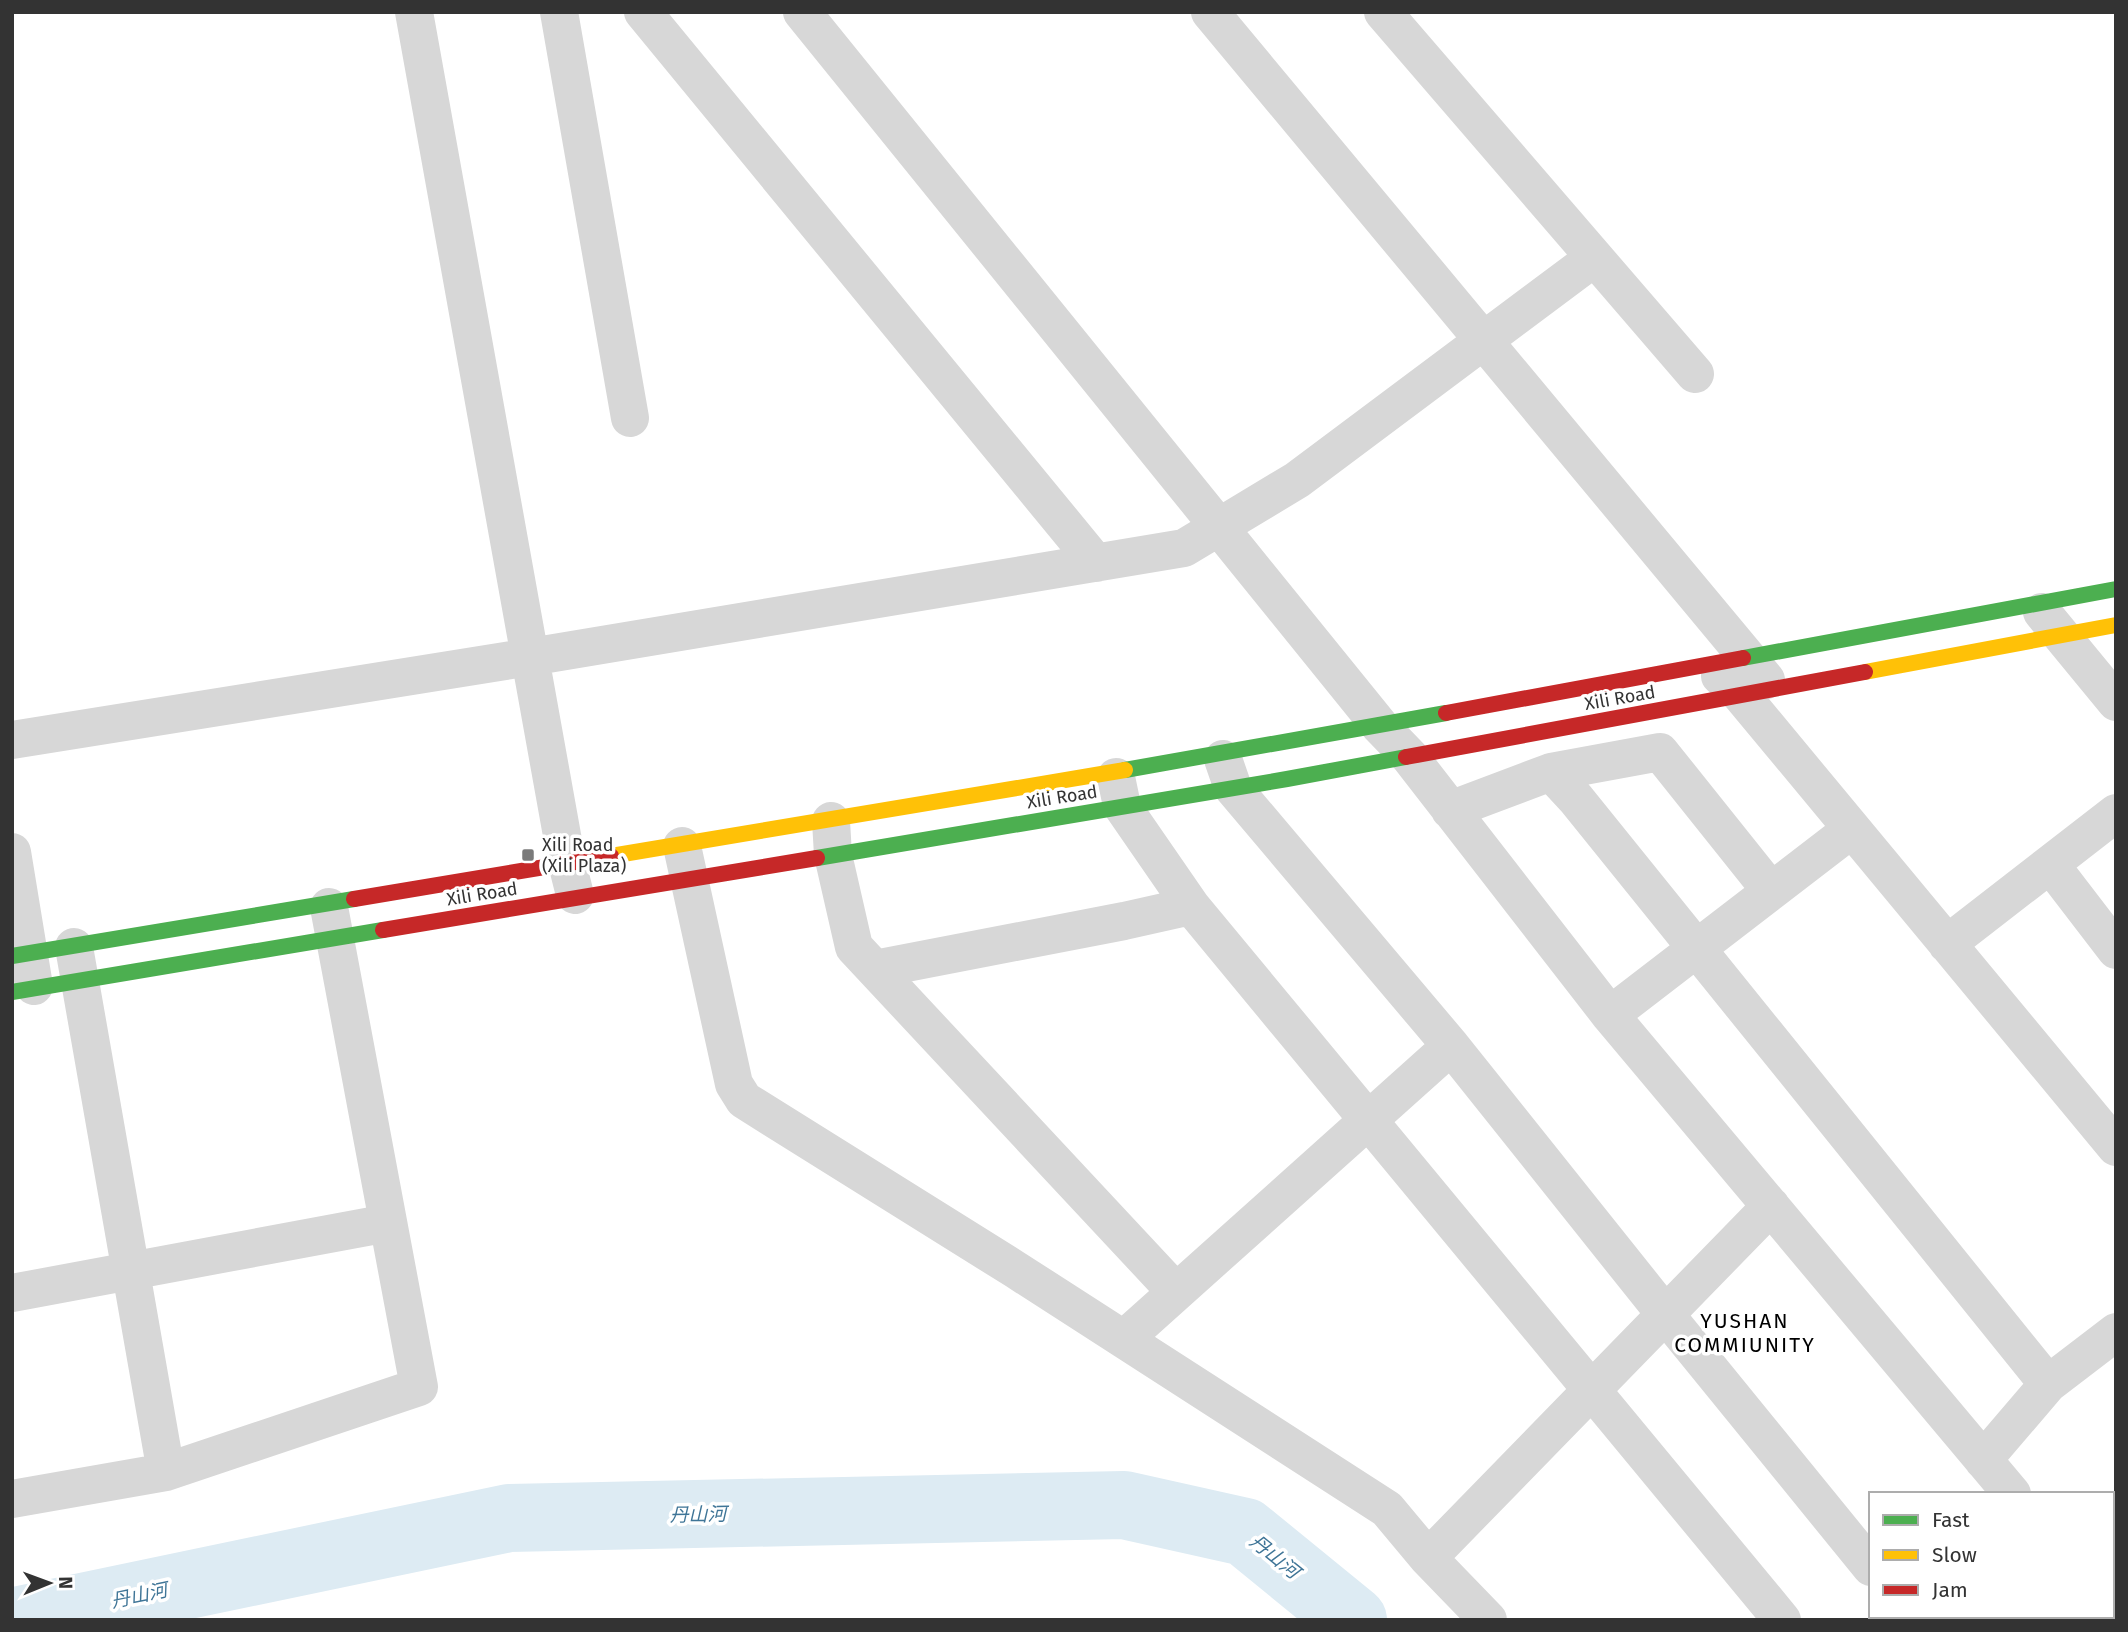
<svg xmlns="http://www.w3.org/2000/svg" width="2128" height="1632" font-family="'Fira Sans','Noto Sans SC',sans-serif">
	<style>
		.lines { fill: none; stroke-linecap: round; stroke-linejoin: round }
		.river { stroke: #ddebf3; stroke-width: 68 }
		.street { stroke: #d7d7d7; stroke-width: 38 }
		.fast { stroke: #4caf50; stroke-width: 16 }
		.slow { stroke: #ffc107; stroke-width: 16 }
		.jam { stroke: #c62828; stroke-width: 16 }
		.poi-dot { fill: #7a7a7a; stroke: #fff; stroke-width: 2.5 }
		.labels { text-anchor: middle; stroke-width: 7; stroke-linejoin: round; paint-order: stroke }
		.street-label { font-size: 18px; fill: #333; stroke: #fff }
		.poi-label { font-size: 18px; fill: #333; stroke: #fff; text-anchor: start }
		.water-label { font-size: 19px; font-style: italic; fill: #3f7597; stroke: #fff }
		.quarter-label { font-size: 21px; letter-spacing: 2px; fill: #000; stroke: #fff }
	</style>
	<rect width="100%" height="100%" fill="#fff"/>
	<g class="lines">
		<path class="river" d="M 20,1620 L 509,1518 L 1124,1505 L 1245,1532 L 1353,1620"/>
		<path class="street" d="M 414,12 L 567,863 L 575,895
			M 559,12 L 630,418
			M 643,12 L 1096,563
			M 802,12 L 1380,726 L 1409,756 L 1610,1015 L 2012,1494
			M 1210,12 L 1766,680
			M 1383,12 L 1695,374
			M 2042,612 L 2116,702
			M 1720,676 L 1741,695 L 2116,1147
			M 12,740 L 530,657 L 1184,548 L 1297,480 L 1594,258
			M 1223,759 L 1233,788 L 1451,1046 L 1665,1314 L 1871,1567
			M 1551,772 L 1660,752 L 1771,891
			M 1116,777 L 1122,806 L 1191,906 L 1782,1620
			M 1450,810 L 1551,772 L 1576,799 L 2048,1384
			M 831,821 L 833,855 L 854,947 L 1176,1292
			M 682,846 L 734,1084 L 744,1100 L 1016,1270 L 1387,1509 L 1428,1558 L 1488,1620
			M 12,852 L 34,986
			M 2050,864 L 2116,950
			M 1947,944 L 2116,813
			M 74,947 L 166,1472
			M 875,969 L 1124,921 L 1191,906
			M 1610,1015 L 1852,829
			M 12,1293 L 388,1223
			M 1124,1339 L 1451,1046
			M 1983,1460 L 2048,1384 L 2116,1332
			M 12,1499 L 166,1472 L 419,1387 L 329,907
			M 1428,1558 L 1771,1206
			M 2112,1613 L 2116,1617
			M 1904,1620 L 1907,1616"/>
		<path class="fast" d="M 1743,658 L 2116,589
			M 1125,770 L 1446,713
			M 817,858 L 1287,779 L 1406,757
			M 12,956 L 354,899
			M 12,992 L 383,930"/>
		<path class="slow" d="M 1865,672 L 2116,625
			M 611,856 L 1125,770"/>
		<path class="jam" d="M 1446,713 L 1743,658
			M 1406,757 L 1865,672
			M 354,899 L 611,856
			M 383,930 L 817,858"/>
	</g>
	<rect class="poi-dot" x="521" y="848" width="14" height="14" rx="3.5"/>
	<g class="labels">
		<g class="street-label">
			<text transform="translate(1620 698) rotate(-10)" y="6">Xili Road</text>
			<text transform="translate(1062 797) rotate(-9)" y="6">Xili Road</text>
			<text transform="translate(482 894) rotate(-9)" y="6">Xili Road</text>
		</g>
		<g class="poi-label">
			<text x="542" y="851">Xili Road<tspan x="542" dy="21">(Xili Plaza)</tspan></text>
		</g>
		<g class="water-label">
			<text transform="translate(698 1514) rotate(-1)" y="7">丹山河</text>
			<text transform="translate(1275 1556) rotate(39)" y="7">丹山河</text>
			<text transform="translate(139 1595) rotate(-12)" y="7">丹山河</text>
		</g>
		<g class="quarter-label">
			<text x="1745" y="1328">YUSHAN<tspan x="1745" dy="24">COMMIUNITY</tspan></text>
		</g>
	</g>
	<rect width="2128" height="1632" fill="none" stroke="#333333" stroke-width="28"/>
	<rect x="1869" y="1492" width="245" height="126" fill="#ffffff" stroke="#adadad" stroke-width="2"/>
	<rect x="1883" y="1515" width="35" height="10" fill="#4caf50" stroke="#adadad" stroke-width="2"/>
	<text x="1932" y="1527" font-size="21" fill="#333333">Fast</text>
	<rect x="1883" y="1550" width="35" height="10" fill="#ffc107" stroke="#adadad" stroke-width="2"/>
	<text x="1932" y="1562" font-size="21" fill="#333333">Slow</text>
	<rect x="1883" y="1585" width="35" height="10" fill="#c62828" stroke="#adadad" stroke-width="2"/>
	<text x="1932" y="1597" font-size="21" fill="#333333">Jam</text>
	<g transform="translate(49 1583) rotate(89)" stroke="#ffffff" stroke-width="5" paint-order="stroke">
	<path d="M0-5L12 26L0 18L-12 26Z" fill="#333333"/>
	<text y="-10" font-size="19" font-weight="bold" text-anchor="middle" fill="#333333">N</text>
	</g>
</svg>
